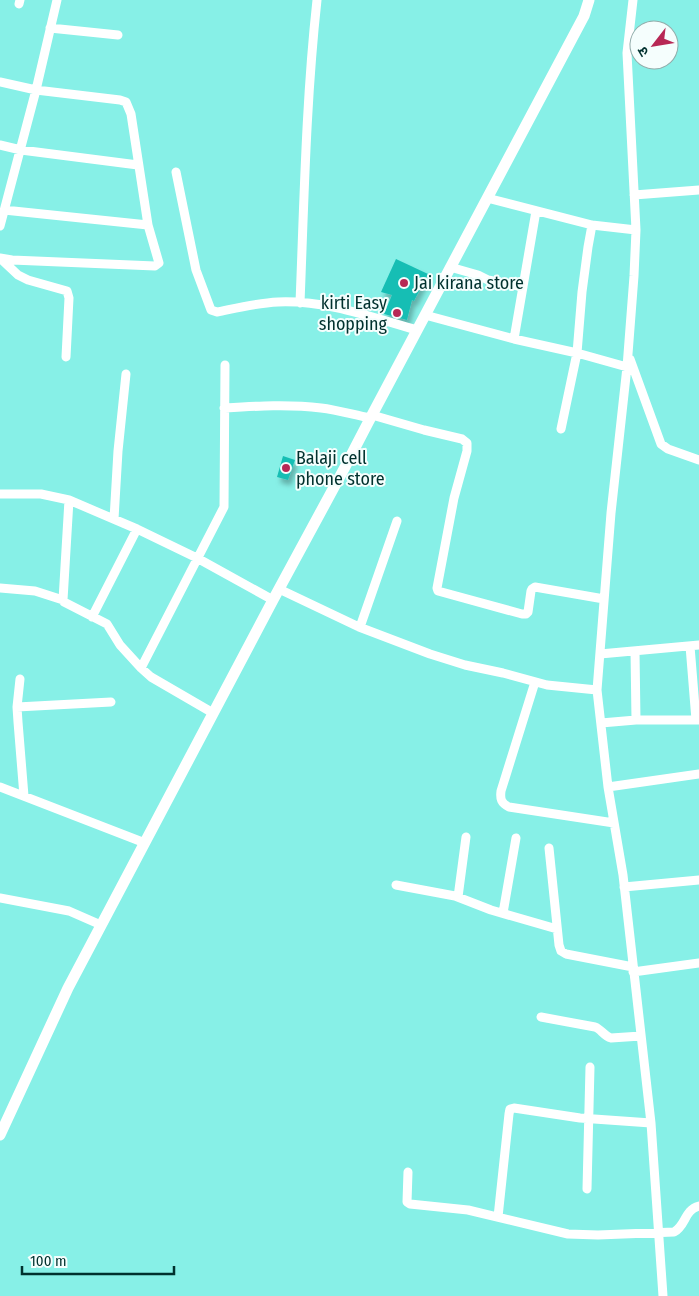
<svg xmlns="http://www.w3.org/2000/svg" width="699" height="1296" font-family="'Fira Sans Condensed','Noto Sans Devanagari',sans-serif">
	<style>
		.building { fill: #16beb4; filter: url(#shadow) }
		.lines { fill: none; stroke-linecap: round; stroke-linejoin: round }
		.minor { stroke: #fff; stroke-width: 9 }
		.tertiary { stroke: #fff; stroke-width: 11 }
		.poi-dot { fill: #b72855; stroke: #f5fefd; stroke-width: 2 }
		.labels { text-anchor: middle; stroke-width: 4; stroke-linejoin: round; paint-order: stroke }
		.poi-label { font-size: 18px; fill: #00312e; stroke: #f5fefd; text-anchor: start }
	</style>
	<defs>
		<filter id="shadow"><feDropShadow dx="3" dy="5.5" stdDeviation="2.5" flood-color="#0004"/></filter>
	</defs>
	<rect width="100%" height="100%" fill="#87f0e7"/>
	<path class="building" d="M 396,259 L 428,274 L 414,301 L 412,300 L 407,320 L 384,314 L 392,295 L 381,292 Z
		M 283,456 L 295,460 L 288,480 L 277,477 Z"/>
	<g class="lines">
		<path class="minor" d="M 633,0 L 627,53 L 636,230 L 634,276 L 627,367 L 611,513 L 597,690 L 608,787 L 623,875 L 651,1123 L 663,1296
			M 19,4 L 20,0
			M 50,28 L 118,35
			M 0,82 L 36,90 L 120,100 L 126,102 L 131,114 L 148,225 L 159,263 L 155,266 L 12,260 L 0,258
			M 0,145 L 21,150 L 138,165
			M 176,172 L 196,270 L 211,310 L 217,312 C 237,308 257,303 278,302 C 326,300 371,317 417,330
			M 634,195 L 699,190
			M 487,198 L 592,225 L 636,230
			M 4,210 L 148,225
			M 0,226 L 36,90 L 57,0
			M 1,259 L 18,275 L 28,280 L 67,291 L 69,298 L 66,357
			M 450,267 L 478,275 L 488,280 L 523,287
			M 300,303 C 304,202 306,100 317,0
			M 425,315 L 514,339 L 577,353 L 627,367
			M 514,339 L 536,211
			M 630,359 L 661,444 L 668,449 L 699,460
			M 224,408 C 257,406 289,404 321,408 C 338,410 354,415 370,418
			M 372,415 L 424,430 L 462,439 L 467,443 L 467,451 L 454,498 L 437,588 L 438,591 L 522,614 L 526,614 L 528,612 L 531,591 L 532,589 L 535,587 L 604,599
			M 561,429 L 577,353 L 582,292 L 588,247 L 592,225
			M 0,494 L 41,494 L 69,500 L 137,529 L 197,558 L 273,600
			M 69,500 L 63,600 L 64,602 L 107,624 L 120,645 L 141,668 L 151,677 L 213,713
			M 114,519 L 118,451 L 126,374
			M 0,588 L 35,591 L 63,600
			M 279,589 L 359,627 L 430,654 L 465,665 L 503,673 L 547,685 L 597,690
			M 92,617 L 137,529
			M 360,627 L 397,521
			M 690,646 L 696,720
			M 635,651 L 636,720
			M 600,654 L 699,645
			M 141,668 L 224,507 L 225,365
			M 20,679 L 17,707 L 18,722 L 24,796
			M 535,682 L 501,791 C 500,799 501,803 509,807 L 614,823
			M 17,707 L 111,702
			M 601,723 L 636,720 L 699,720
			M 0,787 L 145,843
			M 608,787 L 699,774
			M 549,848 L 559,945 L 561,951 L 566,954 L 633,967
			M 396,885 L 455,896 L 491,910 L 557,929
			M 624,887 L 699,880
			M 458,897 L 466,837
			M 0,898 L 69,911 L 101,925
			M 503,913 L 516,838
			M 633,972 L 699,963
			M 541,1017 L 595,1027 C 601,1029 604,1036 611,1038 L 641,1036
			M 408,1172 L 407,1202 L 410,1204 L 468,1210 L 568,1234 L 598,1235 L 674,1232 C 686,1226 684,1210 699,1206
			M 587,1189 L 590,1067
			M 498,1217 L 509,1114 L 510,1109 L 514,1108 L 580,1118 L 651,1123"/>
		<path class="tertiary" d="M 0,1135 L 68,988 L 273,600 L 345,467 L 372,415 L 584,16 L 589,0"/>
	</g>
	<g class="poi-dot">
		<circle cx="404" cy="283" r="5"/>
		<circle cx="397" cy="313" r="5"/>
		<circle cx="286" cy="468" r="5"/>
	</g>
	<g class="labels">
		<g class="poi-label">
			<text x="414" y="289">Jai kirana store</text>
			<text x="387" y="309" text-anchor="end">kirti Easy<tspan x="387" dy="21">shopping</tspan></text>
			<text x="296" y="464">Balaji cell<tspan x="296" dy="21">phone store</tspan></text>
		</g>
	</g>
	<g transform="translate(654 45) rotate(239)"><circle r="24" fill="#f5fefd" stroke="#93acaa"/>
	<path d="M0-4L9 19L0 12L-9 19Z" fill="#b72855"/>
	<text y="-8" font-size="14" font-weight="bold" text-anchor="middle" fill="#00312e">उ</text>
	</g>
	<path d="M22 1266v8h152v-8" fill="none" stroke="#00312e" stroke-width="2.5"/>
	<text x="30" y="1266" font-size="15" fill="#00312e" stroke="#f5fefd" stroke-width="4" paint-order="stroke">100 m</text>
</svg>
